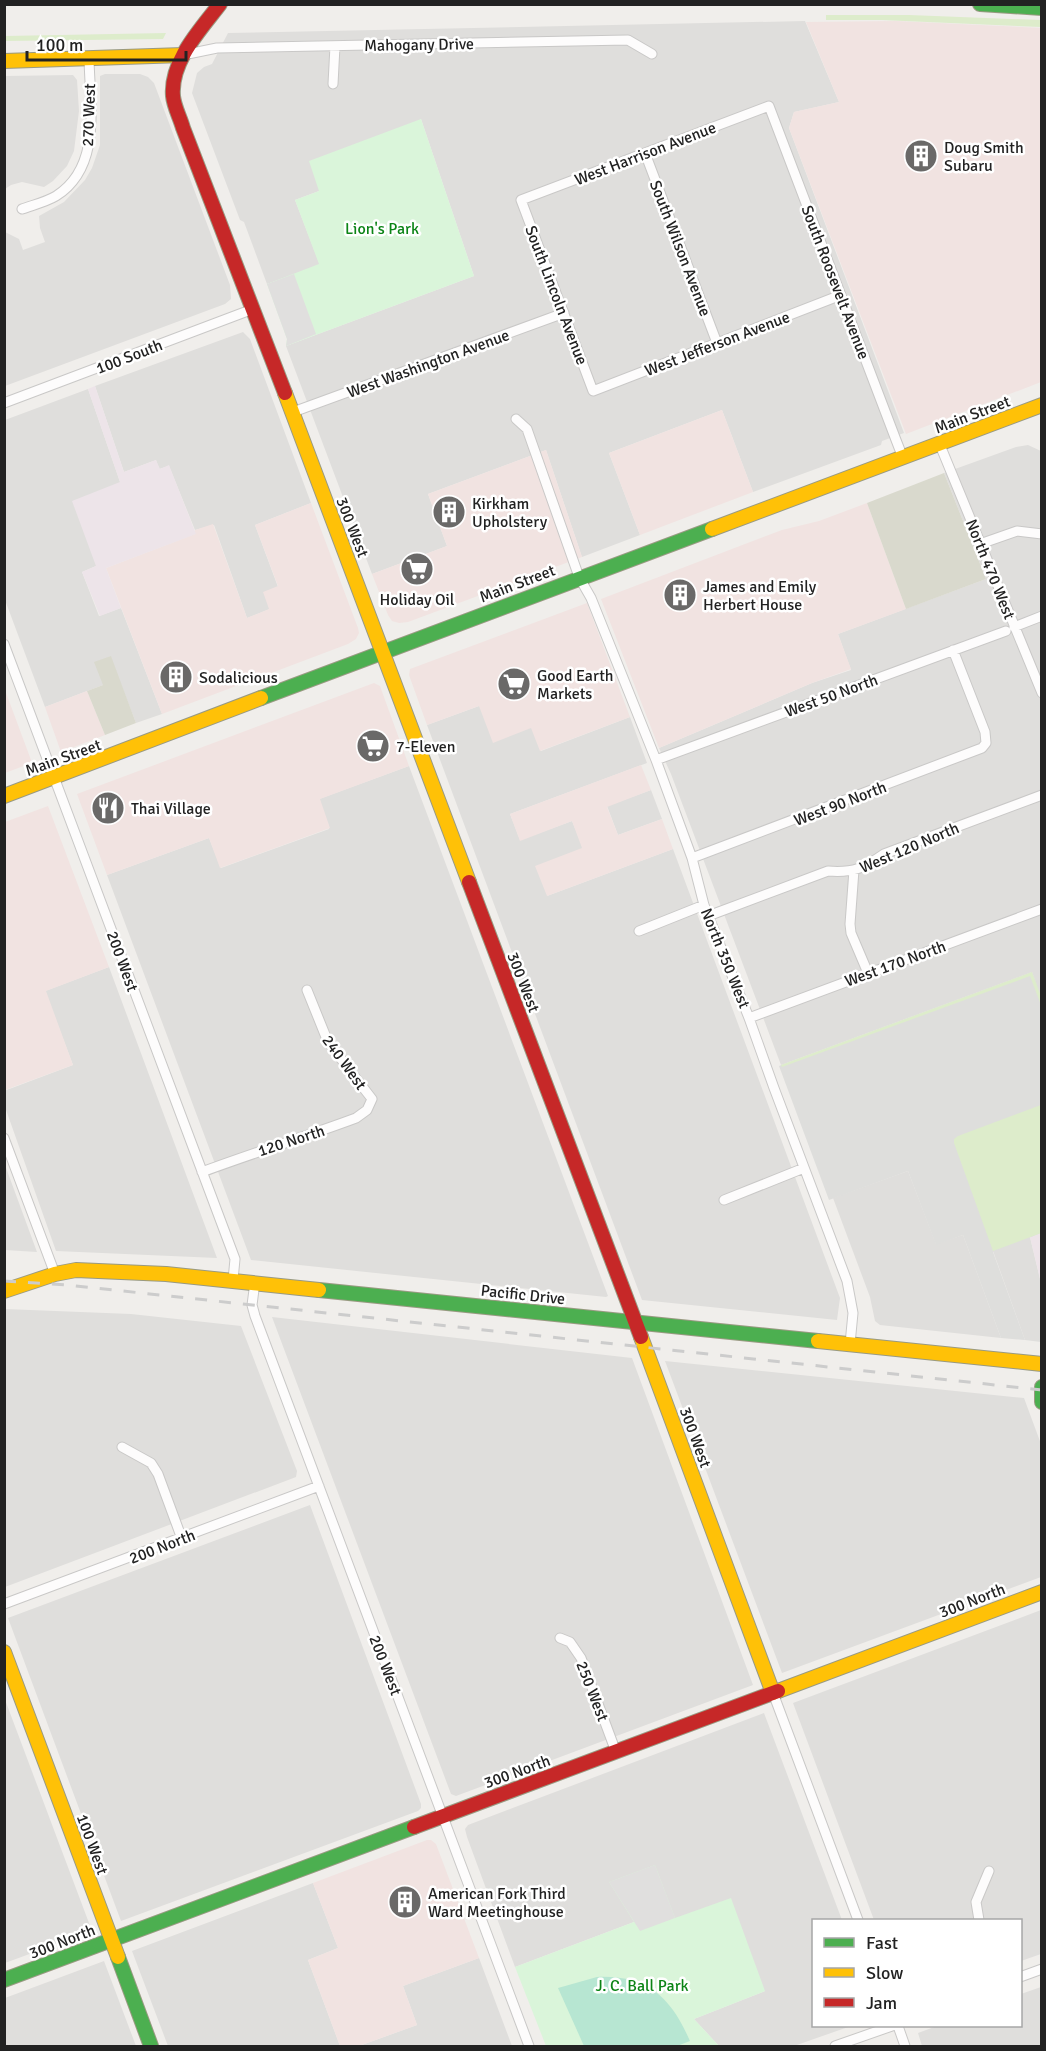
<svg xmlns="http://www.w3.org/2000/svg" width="1046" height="2051" font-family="Signika,sans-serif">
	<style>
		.residential { fill: #dfdedc }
		.commercial { fill: #f1e3e1 }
		.industrial { fill: #ede4e9 }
		.religious { fill: #dededc }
		.construction { fill: #d9d9cd }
		.grass { fill: #ddeccb }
		.park { fill: #daf5da }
		.pitch { fill: #b7e6d2 }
		.parking { fill: #e0dfde }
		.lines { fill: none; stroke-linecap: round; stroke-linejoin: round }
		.street-casing { stroke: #c9c8c7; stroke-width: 11 }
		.fast-casing { stroke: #999a82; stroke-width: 16 }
		.slow-casing { stroke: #999a82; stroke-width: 16 }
		.jam-casing { stroke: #999a82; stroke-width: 16 }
		.street { stroke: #fdfcfc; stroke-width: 9 }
		.fast { stroke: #4caf50; stroke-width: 14 }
		.slow { stroke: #ffc107; stroke-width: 14 }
		.jam { stroke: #c62828; stroke-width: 14 }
		.rail { stroke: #ccc; stroke-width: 3; stroke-dasharray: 12 12; stroke-linecap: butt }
		.labels { text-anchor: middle; stroke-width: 5; stroke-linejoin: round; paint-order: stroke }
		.street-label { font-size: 16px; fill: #222; stroke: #fff }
		.poi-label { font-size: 16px; fill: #222; stroke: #fff; text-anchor: start }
		.park-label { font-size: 16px; fill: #0c8416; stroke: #fff }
	</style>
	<rect width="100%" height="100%" fill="#f0eeeb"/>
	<path class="residential" d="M 805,21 L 839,102 L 794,112 L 789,128 L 904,433 L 882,441 L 881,445 L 753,492 L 722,410 L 609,453 L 640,535 L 582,557 L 546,450 L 428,494 L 447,546 L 372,574 L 286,346 L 474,276 L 421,119 L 319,191 L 295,200 L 320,265 L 267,284 L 244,222 L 240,220 L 192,93 L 197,73 L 204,67 L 212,64 L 228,33 Z
		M 105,74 L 140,74 L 148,77 L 154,83 L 230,285 L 231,299 L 225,304 L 5,386 L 5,232 L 19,239 L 23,250 L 45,242 L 40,228 L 39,216 L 64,202 L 85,180 L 92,168 L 100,145 L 100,76 Z
		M 73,75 L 77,80 L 79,111 L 74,151 L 67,166 L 53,181 L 44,187 L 22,182 L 11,185 L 5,189 L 5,76 Z
		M 243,332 L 250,339 L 311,503 L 255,525 L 278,587 L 270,609 L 247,618 L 214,525 L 195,530 L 169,466 L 159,469 L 156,460 L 124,472 L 95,386 Z
		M 88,389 L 120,482 L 96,566 L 82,572 L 99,616 L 121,608 L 162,714 L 136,723 L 110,656 L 103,685 L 45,707 L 5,600 L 5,420 Z
		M 1028,445 L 1041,451 L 1041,996 L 1032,972 L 781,1065 L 671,774 L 659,748 L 812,683 L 851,670 L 838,634 L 986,579 L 944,473 L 1016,447 Z
		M 479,706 L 532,728 L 541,751 L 630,717 L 647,763 L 510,814 L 520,840 L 572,821 L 583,848 L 547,896 L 673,849 L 840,1298 L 837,1320 L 642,1300 L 427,725 Z
		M 409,766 L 608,1296 L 606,1297 L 251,1260 L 107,875 L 209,838 L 221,868 L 329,829 L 319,799 Z
		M 651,790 L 662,819 L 618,835 L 607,806 Z
		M 109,967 L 217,1258 L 56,1251 L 5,1107 L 4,1091 L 73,1065 L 45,991 Z
		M 5,1165 L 37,1252 L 5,1250 Z
		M 908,1171 L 936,1244 L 963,1235 L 1001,1338 L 880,1325 L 875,1321 L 870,1297 L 833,1198 Z
		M 1030,1237 L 1041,1283 L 1041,1342 L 1025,1340 L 993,1251 Z
		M 5,1309 L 131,1314 L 241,1326 L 297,1471 L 296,1477 L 5,1587 Z
		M 272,1317 L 632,1358 L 753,1685 L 456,1796 L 451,1794 Z
		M 665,1361 L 1024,1398 L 1041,1444 L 1041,1577 L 782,1673 Z
		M 310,1505 L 421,1804 L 421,1808 L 418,1811 L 121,1921 L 8,1618 Z
		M 1041,1610 L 1041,1954 L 1021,1961 L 1020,1920 L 874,1920 L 793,1703 Z
		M 4,1697 L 92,1931 L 5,1963 L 4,1963 Z
		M 764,1713 L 842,1920 L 814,1920 L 814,2026 L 851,2026 L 794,2046 L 719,2046 L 694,2019 L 765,1991 L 675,1918 L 634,1922 L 515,1967 L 467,1837 L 465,1829 L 468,1825 Z
		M 313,1883 L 338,1948 L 308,1960 L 340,2046 L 168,2046 L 132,1951 Z
		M 479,1958 L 512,2046 L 359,2046 L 417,2025 L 403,1986 Z
		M 104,1961 L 136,2046 L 5,2046 L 5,1998 Z
		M 1041,1987 L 1041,2046 L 922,2046 L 918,2033 L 937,2026 L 1020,2026 L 1021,1994 Z"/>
	<path class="commercial" d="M 896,21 L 1042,28 L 1041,382 L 906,434 L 789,128 L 794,112 L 839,102 L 806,22 Z
		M 722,410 L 753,492 L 640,535 L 609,453 Z
		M 546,450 L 582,557 L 408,622 L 399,623 L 392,621 L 388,615 L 372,574 L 447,546 L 428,494 Z
		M 311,503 L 358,628 L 359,633 L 356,639 L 348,644 L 162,714 L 106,568 L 195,534 L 195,530 L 213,524 L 247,618 L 269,609 L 263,592 L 278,586 L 255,525 Z
		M 867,503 L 906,609 L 838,634 L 851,669 L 812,683 L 659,748 L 601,599 L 782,530 L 819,521 Z
		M 587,603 L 630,717 L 540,751 L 531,728 L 493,743 L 479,706 L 427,725 L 409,675 L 410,669 Z
		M 374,683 L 380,686 L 409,766 L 320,799 L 330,828 L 220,868 L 209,838 L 107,875 L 77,794 Z
		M 5,690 L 31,760 L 29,764 L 5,773 Z
		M 87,691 L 105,735 L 61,752 L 45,707 Z
		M 641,765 L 651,790 L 607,807 L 618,835 L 662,819 L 673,849 L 547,896 L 535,866 L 582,848 L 572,821 L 520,841 L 510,814 Z
		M 48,806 L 109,967 L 46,991 L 73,1065 L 5,1090 L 5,822 Z
		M 427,1840 L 431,1840 L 436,1844 L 479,1958 L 403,1986 L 417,2025 L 359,2046 L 340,2046 L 308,1960 L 338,1948 L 313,1883 Z"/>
	<path class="industrial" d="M 95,386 L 124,472 L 156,460 L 160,469 L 169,465 L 196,534 L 106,568 L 121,608 L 100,616 L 82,572 L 96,566 L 72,501 L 120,482 L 88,389 Z
		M 1041,1233 L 1041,1283 L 1030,1237 Z"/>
	<path class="religious" d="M 1032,972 L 1042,996 L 1041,1233 L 993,1252 L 1025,1340 L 1001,1338 L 963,1235 L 936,1245 L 908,1171 L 829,1200 L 779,1066 Z"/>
	<path class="construction" d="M 944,473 L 986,579 L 906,609 L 867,503 Z
		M 111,656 L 136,723 L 105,735 L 87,691 L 103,685 L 94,662 Z"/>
	<path class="grass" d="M 826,15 L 909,15 L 1041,20 L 1041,27 L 882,20 L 826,20 Z
		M 166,33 L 163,39 L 4,41 L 5,36 Z
		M 1032,972 L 1041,996 L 1041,1005 L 1030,976 L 782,1067 L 781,1065 Z
		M 1041,1105 L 1041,1233 L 993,1251 L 954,1143 L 954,1139 L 958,1136 Z"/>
	<path class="park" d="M 421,119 L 474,276 L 286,346 L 287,339 L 267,284 L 319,264 L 295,200 L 319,191 L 309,161 Z
		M 655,1865 L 675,1918 L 731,1898 L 765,1991 L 694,2019 L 719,2046 L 546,2046 L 515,1967 L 634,1922 L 609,1882 Z"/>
	<path class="pitch" d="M 597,1977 C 647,1975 670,1996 690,2041 L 677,2046 L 584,2046 L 558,1988 Z"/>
	<path class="parking" d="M 294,274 L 316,334 L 286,346 L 287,339 L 267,284 Z
		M 655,1865 L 675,1918 L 640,1931 L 609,1882 Z"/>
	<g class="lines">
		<defs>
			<path id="street" d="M 183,55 L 217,48 L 628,40 L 652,54
				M 333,84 L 335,46
				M 645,153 L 717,343
				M 22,209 C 33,205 46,202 56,196 C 102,167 90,105 89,59
				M 841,295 L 593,391 L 521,200 L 769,106 L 896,440 L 903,458
				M 4,403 L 253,309
				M 293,412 L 564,313
				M 516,419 L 527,429 L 579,577 L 591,598 L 656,760 L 692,858 L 704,905 L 749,1018 L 774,1088 L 847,1281 L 853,1313 L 850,1344
				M 940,445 L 1042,693
				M 980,544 L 1017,531 L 1042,534
				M 1014,627 L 1042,616
				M 4,644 L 235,1259 L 233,1280
				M 656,760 L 1006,631
				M 692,858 L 982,748 L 986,743 L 985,732 L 953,650
				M 854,870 L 850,924 L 851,933 L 868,973
				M 708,916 L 828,871 C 854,873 864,868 884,854 L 1042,795
				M 639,931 L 704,905
				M 749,1018 L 1042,909
				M 4,1138 L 55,1274
				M 202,1172 C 253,1153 305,1137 356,1118 L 367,1110 L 372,1099 L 328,1042 L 307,990
				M 724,1200 L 804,1168
				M 255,1282 L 252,1305 L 255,1316 L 529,2046
				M 122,1447 L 151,1463 L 158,1474 L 182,1539
				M 4,1604 L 319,1486
				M 560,1638 L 570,1642 L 581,1658 L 616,1752
				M 773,1693 L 858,1920
				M 979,1920 L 976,1902 L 989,1871
				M 1020,1977 L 1042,1969
				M 898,2026 L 905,2046
				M 835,2046 L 892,2026"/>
			<path id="fast" d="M 980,4 L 1042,8
				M 261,698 L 712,529
				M 319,1290 L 818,1341
				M 1042,1387 L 1042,1402
				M 118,1957 L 151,2046
				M 4,1980 L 414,1827"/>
			<path id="slow" d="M 4,61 L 183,55
				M 285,393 L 469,882
				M 712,529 L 1042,405
				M 4,796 L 261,698
				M 4,1291 L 55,1274 L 76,1270 L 166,1274 L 319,1290
				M 641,1337 L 773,1693
				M 818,1341 L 1042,1364
				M 4,1652 L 118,1957
				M 778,1691 L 1042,1592"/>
			<path id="jam" d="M 220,4 C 201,29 170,61 173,96 C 174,107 180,117 183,128 L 285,393
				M 469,882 L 641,1337
				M 414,1827 L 778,1691"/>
		</defs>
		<use href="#street" class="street-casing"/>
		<use href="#fast" class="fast-casing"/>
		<use href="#slow" class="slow-casing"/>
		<use href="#jam" class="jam-casing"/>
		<use href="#street" class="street"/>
		<use href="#fast" class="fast"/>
		<use href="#slow" class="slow"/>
		<use href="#jam" class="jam"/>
		<path class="rail" d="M 4,1281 L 67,1285 L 1042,1390"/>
	</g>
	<defs>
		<symbol id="building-disc" viewBox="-11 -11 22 22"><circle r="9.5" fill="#6a6968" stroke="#fff"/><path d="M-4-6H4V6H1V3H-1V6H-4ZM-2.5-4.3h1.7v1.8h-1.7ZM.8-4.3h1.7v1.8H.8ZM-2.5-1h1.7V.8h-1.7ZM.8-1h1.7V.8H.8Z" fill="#fff"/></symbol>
		<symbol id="supermarket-disc" viewBox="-11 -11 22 22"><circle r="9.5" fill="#6a6968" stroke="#fff"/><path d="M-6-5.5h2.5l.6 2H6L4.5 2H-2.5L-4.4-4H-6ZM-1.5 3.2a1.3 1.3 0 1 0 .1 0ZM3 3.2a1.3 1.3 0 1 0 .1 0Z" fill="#fff"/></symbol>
		<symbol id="restaurant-disc" viewBox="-11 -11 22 22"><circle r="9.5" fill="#6a6968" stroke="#fff"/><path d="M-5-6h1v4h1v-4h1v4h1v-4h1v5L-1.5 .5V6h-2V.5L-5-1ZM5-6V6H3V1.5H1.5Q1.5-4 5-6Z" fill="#fff"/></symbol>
	</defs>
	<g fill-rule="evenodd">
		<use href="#building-disc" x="902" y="137" width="38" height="38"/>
		<use href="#building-disc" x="430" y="493" width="38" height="38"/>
		<use href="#supermarket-disc" x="398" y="550" width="38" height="38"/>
		<use href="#building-disc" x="661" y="576" width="38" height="38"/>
		<use href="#building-disc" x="157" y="658" width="38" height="38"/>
		<use href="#supermarket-disc" x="495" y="665" width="38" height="38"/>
		<use href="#supermarket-disc" x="354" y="727" width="38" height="38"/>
		<use href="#restaurant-disc" x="89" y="789" width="38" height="38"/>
		<use href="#building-disc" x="386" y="1883" width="38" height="38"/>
	</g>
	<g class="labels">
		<g class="street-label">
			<text transform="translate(419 44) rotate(-1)" y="6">Mahogany Drive</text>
			<text transform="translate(88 115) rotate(-88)" y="6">270 West</text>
			<text transform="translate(645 153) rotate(-21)" y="6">West Harrison Avenue</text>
			<text transform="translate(681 248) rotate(69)" y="6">South Wilson Avenue</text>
			<text transform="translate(836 282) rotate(69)" y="6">South Roosevelt Avenue</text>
			<text transform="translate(557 295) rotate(69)" y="6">South Lincoln Avenue</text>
			<text transform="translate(717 343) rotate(-21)" y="6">West Jefferson Avenue</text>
			<text transform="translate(129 356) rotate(-21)" y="6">100 South</text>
			<text transform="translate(428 363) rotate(-20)" y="6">West Washington Avenue</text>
			<text transform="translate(972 414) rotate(-21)" y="6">Main Street</text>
			<text transform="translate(353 527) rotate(69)" y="6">300 West</text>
			<text transform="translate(991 569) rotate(68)" y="6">North 470 West</text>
			<text transform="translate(517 583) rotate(-21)" y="6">Main Street</text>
			<text transform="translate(831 695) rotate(-20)" y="6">West 50 North</text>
			<text transform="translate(63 757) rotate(-20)" y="6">Main Street</text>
			<text transform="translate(840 803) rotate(-21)" y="6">West 90 North</text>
			<text transform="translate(909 847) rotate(-23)" y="6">West 120 North</text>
			<text transform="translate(726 958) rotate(68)" y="6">North 350 West</text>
			<text transform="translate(123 961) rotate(70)" y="6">200 West</text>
			<text transform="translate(895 963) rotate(-20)" y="6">West 170 North</text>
			<text transform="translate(524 982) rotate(69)" y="6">300 West</text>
			<text transform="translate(345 1062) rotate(54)" y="6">240 West</text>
			<text transform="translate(291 1140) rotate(-18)" y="6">120 North</text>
			<text transform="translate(523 1294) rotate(6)" y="6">Pacific Drive</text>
			<text transform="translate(696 1437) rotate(70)" y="6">300 West</text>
			<text transform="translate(162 1546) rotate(-21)" y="6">200 North</text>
			<text transform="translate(972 1600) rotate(-21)" y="6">300 North</text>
			<text transform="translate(386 1665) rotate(69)" y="6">200 West</text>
			<text transform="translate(593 1691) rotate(69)" y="6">250 West</text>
			<text transform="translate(517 1771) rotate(-20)" y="6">300 North</text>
			<text transform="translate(93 1844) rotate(70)" y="6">100 West</text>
			<text transform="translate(62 1941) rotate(-21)" y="6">300 North</text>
		</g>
		<g class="poi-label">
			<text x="944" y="153">Doug Smith<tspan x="944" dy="18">Subaru</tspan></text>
			<text x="472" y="509">Kirkham<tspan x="472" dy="18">Upholstery</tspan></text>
			<text x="703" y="592">James and Emily<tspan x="703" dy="18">Herbert House</tspan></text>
			<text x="417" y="605" text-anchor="middle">Holiday Oil</text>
			<text x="537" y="681">Good Earth<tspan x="537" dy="18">Markets</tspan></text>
			<text x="199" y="683">Sodalicious</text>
			<text x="396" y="752">7-Eleven</text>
			<text x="131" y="814">Thai Village</text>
			<text x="428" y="1899">American Fork Third<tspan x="428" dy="18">Ward Meetinghouse</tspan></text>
		</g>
		<g class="park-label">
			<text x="382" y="234">Lion's Park</text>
			<text x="642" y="1991">J. C. Ball Park</text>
		</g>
	</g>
	<rect width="1046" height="2051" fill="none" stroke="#222222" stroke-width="12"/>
	<rect x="812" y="1919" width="210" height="108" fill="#ffffff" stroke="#a7a7a7" stroke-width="1.5"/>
	<rect x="824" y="1938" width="30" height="9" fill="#4caf50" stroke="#a7a7a7" stroke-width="1.5"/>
	<text x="866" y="1949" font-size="18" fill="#222222">Fast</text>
	<rect x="824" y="1968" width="30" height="9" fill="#ffc107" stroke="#a7a7a7" stroke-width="1.5"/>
	<text x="866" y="1979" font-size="18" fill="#222222">Slow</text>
	<rect x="824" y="1998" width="30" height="9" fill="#c62828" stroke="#a7a7a7" stroke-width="1.5"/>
	<text x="866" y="2009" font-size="18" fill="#222222">Jam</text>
	<path d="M27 51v9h159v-9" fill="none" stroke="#222222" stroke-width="3"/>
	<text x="36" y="51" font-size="18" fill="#222222" stroke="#ffffff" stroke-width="4.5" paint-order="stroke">100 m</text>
</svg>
